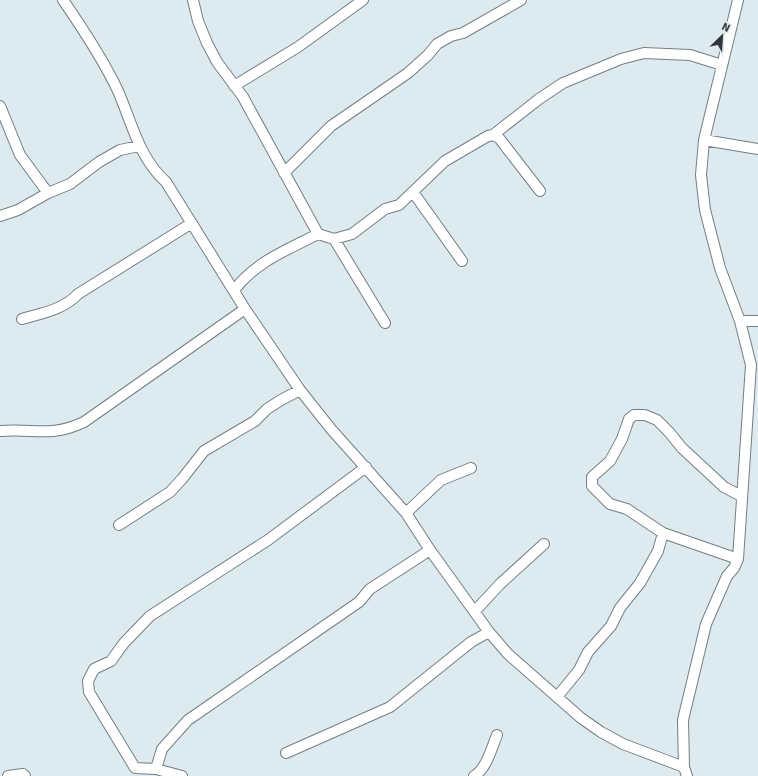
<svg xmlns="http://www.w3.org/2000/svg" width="758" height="776" font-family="Signika,sans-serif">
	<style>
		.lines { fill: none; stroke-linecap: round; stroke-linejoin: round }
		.minor-casing { stroke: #737f83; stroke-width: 12 }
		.minor { stroke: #fff; stroke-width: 10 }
	</style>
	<rect width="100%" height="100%" fill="#ddeaef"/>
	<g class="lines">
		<defs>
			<path id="minor" d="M 63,0 C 83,29 103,59 118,91 C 132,123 139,158 166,182 L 245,309 L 300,390 L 331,429 L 406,513 L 430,550 L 489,632 L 508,654 L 581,718 L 601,732 L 623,744 L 684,767
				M 193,0 L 198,21 L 207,43 L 217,62 L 243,97 L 318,234
				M 234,86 L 298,47 L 363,0
				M 0,106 L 20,155 L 48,193
				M 493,135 L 539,99 L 563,83 L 621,59 L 644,53 L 690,55 L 722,65
				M 704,140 L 758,149
				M 284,173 L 331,126 L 408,73 L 428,55 L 437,44 L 451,36 L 463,33 L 521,0
				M 413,192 L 462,261
				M 0,216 L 18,210 L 48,193 L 70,184 L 99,162 L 120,150 L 139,146
				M 334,239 L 385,323
				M 234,290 C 257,261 285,251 318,234 L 334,239 L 352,234 L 385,209 L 399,205 L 445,161 L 488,136 L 493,135 L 499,138 L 540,191
				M 22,319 C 42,313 63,310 78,294 L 192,223
				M 740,321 L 758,321
				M 0,431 C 35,428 50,438 84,422 L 245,309
				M 406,513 L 441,480 L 471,468
				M 119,525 L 170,492 L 182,479 L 204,451 L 255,421 L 267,409 L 281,400 L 300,390
				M 738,559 L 663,533 L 627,509 L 610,504 L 592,486 L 592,477 L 610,461 L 622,439 L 629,419 L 634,415 L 645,415 L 657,420 L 669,432 L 682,448 L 724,487 L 741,496
				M 475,611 L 500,584 L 544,544
				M 557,697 L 579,670 L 588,652 L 611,626 L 620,608 L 640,583 L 658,551 L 663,533
				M 286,753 L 390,707 L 471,642 L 489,632
				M 156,769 L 162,749 L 188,720 L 359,602 L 370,589 L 430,550
				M 8,776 L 23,774 L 25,776
				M 182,776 L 156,769 L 135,768 L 89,692 L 88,681 L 94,669 L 111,661 L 124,643 L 150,616 L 268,540 L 366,467
				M 474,776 C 486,770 492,747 497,735
				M 687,776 L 684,767 L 683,720 L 706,624 L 727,576 L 734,568 L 738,559 L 751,365 L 740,321 L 720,268 L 705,210 L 701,175 L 704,140 L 738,0"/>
		</defs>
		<use href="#minor" class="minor-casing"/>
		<use href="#minor" class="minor"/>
	</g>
	<g transform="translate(722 36) rotate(25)" stroke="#ddeaef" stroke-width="3" paint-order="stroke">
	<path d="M0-3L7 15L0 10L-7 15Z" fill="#323739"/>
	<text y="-6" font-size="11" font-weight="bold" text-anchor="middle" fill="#323739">N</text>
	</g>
</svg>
